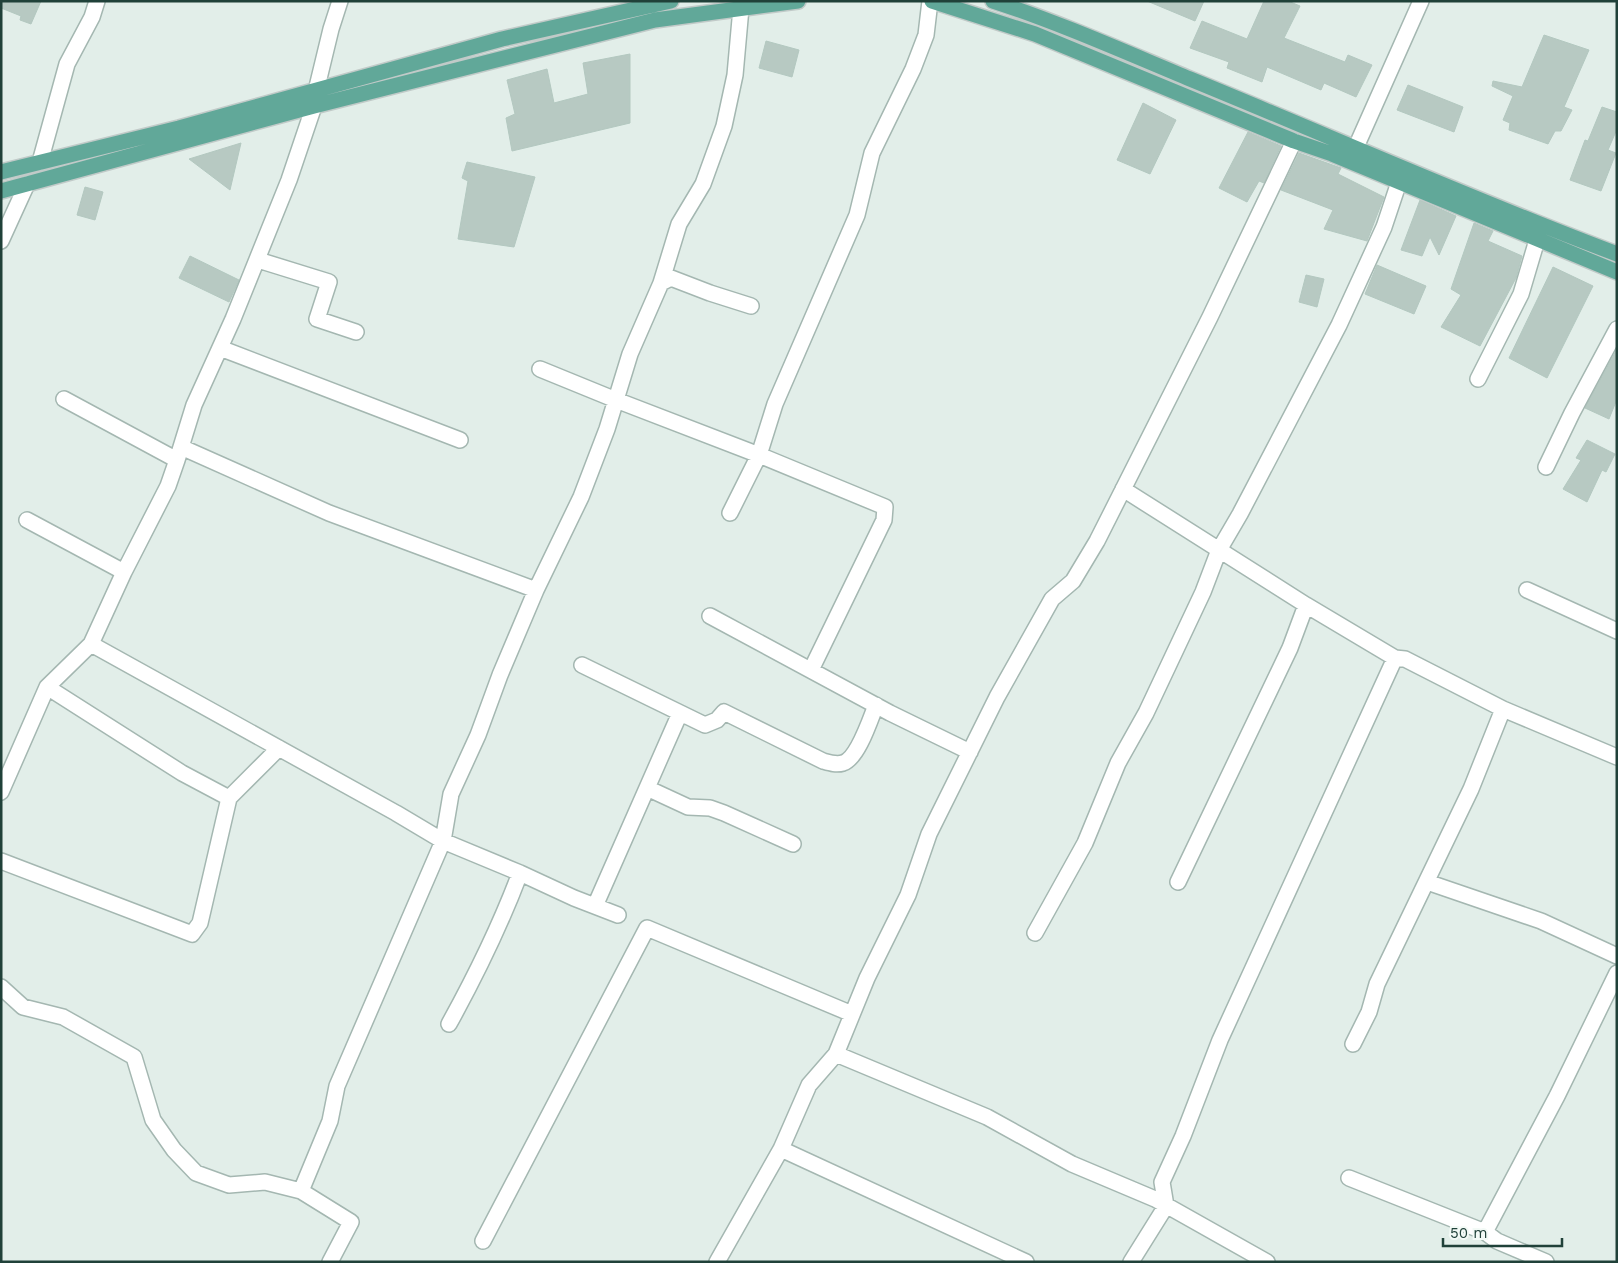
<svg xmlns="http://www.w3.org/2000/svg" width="1618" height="1263" font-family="'Work Sans',sans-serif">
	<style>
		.building { fill: #b7c9c2; stroke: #b3c8c0 }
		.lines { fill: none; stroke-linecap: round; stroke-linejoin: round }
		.street-casing { stroke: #a4b7b1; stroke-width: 18 }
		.primary-casing { stroke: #c1cac8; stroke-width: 18 }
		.street { stroke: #fff; stroke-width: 15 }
		.primary { stroke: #61a899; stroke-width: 15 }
	</style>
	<rect width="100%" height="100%" fill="#e2eee9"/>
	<path class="building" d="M 1,1 L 41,1 L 31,24 L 20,20 L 21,16 L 1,8 Z
		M 1147,1 L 1204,1 L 1195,21 Z
		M 1264,1 L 1288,1 L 1300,6 L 1284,38 L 1345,62 L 1348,55 L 1372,65 L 1356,97 L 1324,83 L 1321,90 L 1267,67 L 1262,82 L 1227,68 L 1229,62 L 1190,48 L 1202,21 L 1247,39 Z
		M 1544,35 L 1589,50 L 1564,107 L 1572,110 L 1561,131 L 1555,131 L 1548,144 L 1509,130 L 1510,123 L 1503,120 L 1513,96 L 1492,86 L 1493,81 L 1522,87 Z
		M 766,41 L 799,50 L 792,77 L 759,68 Z
		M 630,54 L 630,123 L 512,151 L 506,118 L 515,114 L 507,80 L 547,69 L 554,103 L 588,94 L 583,63 Z
		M 1408,85 L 1463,107 L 1454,132 L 1397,110 Z
		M 1143,103 L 1176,120 L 1150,174 L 1117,160 Z
		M 1602,107 L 1617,112 L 1617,129 L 1608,150 L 1616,153 L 1601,191 L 1570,180 L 1585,140 L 1588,141 Z
		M 1248,132 L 1281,146 L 1264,183 L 1259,181 L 1247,202 L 1219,188 Z
		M 241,143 L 230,190 L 189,159 Z
		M 1299,153 L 1341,168 L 1338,174 L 1384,197 L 1367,241 L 1324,229 L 1333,210 L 1281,190 Z
		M 467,162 L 535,177 L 514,247 L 458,239 L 468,181 L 462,178 Z
		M 85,187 L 103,192 L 95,220 L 77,215 Z
		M 1420,200 L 1456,216 L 1439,255 L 1430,237 L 1422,256 L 1401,250 Z
		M 1474,223 L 1493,231 L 1488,241 L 1522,256 L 1516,278 L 1480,346 L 1441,327 L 1461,295 L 1451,289 Z
		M 190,256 L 239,280 L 229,302 L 179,278 Z
		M 1377,265 L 1426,286 L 1414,314 L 1365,294 Z
		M 1553,267 L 1593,286 L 1547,378 L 1509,358 Z
		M 1306,275 L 1324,279 L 1317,307 L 1299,302 Z
		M 1617,349 L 1617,399 L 1609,419 L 1585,408 Z
		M 1587,440 L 1615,454 L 1606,472 L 1602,470 L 1587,502 L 1563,489 L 1581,460 L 1576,458 Z"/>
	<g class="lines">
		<defs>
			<path id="street" d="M 1356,147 L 1421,1
				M 40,162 L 67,64 L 92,17 L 97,1
				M 1,241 L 27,184
				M 258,260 L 329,282 L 317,319 L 356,332
				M 661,283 L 679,224 L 703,184 L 724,126 L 735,75 L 741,8
				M 220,348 L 460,440
				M 540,369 L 616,400 L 759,455 L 885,507 L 884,520 L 811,670
				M 1478,379 L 1521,294 L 1537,240
				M 181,447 L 329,513 L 536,590
				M 177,460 L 194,405 L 233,319 L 289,180 L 314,106 L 316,91 L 331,29 L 340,1
				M 1546,467 L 1572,413 L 1617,329
				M 1123,489 L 1306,605 L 1395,658 L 1405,659 L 1503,709 L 1617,757
				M 730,513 L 759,455 L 775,404 L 857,215 L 872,153 L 913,69 L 926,35 L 930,1
				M 27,520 L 124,572
				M 1527,590 L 1617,631
				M 710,616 L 890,713 L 970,752
				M 91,644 L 396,813 L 443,841 L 520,873 L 574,898 L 618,915
				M 582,665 L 705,725 L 717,720 L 724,712 L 823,761 C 830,763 836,765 843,763 C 858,758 870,720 876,705
				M 47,687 L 182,773 L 229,798
				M 647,788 L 688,807 L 710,808 L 724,813 L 793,844
				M 1,792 L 47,687 L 91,644 L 124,572 L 168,486 L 177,460 L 64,399
				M 1,861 L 192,934 L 200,923 L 229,798 L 279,748
				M 1178,882 L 1290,648 L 1306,605
				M 1427,882 L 1541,921 L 1617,956
				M 595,906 L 680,713
				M 1035,933 L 1085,843 L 1118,763 L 1146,713 L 1203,592 L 1219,550 L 1240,514 L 1339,325 L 1384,227 L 1399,182
				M 1,987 L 23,1007 L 63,1017 L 134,1057 L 153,1120 L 174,1150 L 196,1173 L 229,1185 L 265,1182 L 301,1191 L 351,1222 L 330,1262
				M 449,1024 C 476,975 500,926 520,873
				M 1353,1044 L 1369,1012 L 1377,984 L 1471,789 L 1503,709
				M 836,1054 L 867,978 L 908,895 L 929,834 L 997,697 L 1052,599 L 1073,581 L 1097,541 L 1210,317 L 1294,141
				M 781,1149 L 1026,1262
				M 1349,1178 L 1485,1232 L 1497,1241 L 1546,1262
				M 301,1191 L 330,1121 L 337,1086 L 443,841 L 451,794 L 478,735 L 500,675 L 536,590 L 581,497 L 607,429 L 630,354 L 661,283 L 671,278 L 710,293 L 751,306
				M 1485,1232 L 1557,1096 L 1617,973
				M 483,1241 L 647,928 L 852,1014
				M 717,1262 L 781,1149 L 809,1085 L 836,1054 L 987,1117 L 1072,1164 L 1155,1199 L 1267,1262
				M 1131,1262 L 1166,1206 L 1162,1182 L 1183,1136 L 1220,1040 L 1395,658"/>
			<path id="primary" d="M 932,1 L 1035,34 L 1294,141 L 1332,154 L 1617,272
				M 993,1 C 1060,23 1125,52 1190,79 C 1332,137 1473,200 1617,254
				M 1,172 L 179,128 L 502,39 L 671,1
				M 1,191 L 314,106 L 655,20 L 798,1"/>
		</defs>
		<use href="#street" class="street-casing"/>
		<use href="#primary" class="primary-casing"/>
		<use href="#street" class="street"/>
		<use href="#primary" class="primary"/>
	</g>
	<rect width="1618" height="1263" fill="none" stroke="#204139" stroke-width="5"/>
	<path d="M1443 1238v8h119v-8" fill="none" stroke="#204139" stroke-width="2.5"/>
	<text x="1450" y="1238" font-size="15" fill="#204139" stroke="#f3faf6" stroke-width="4" paint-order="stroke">50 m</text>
</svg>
